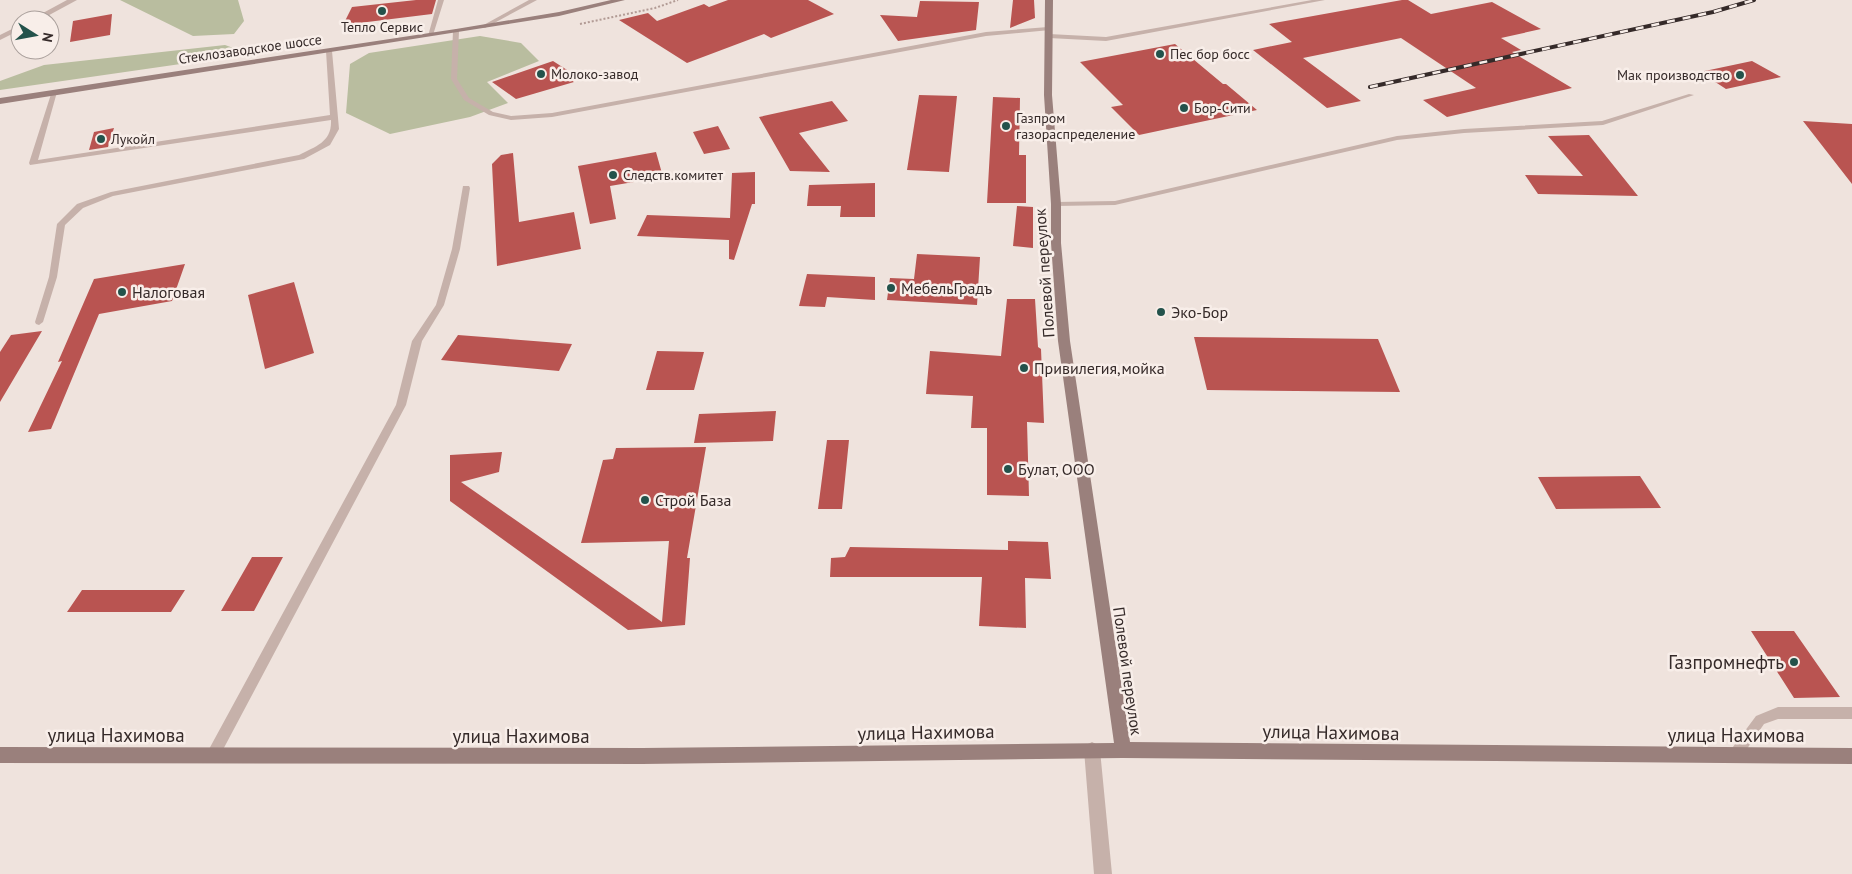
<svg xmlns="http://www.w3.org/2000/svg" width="1852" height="874" font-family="'PT Sans',sans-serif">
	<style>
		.green { fill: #b9bd9f }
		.building { fill: #b95451 }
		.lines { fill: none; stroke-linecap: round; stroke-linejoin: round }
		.path { stroke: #b29b95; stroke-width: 2; stroke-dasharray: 2 2; stroke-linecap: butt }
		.lane { fill: #c6b1aa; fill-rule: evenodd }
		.street { fill: #c6b1aa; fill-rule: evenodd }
		.secondary { fill: #9a807c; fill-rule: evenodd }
		.rail-casing { stroke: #352a29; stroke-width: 4 }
		.rail { stroke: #f8eee9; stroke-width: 2.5; stroke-dasharray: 8; stroke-linecap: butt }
		.poi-dot { fill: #23524b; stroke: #f8eee9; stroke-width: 2 }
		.labels { text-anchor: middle; stroke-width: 5; stroke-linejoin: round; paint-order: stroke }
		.far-poi-label { font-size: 14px; fill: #352a29; stroke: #f8eee9; text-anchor: start }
		.far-street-label { font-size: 14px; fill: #352a29; stroke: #f8eee9 }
		.street-label { font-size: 16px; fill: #352a29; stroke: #f8eee9 }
		.poi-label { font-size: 16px; fill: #352a29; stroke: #f8eee9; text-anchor: start }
		.near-poi-label { font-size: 19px; fill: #352a29; stroke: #f8eee9; text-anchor: end }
		.near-street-label { font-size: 19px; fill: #352a29; stroke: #f8eee9 }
	</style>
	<rect width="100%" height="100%" fill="#efe3dd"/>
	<path class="green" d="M 120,0 L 238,0 L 244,21 L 234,34 L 193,36 Z
		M 480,36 L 521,43 L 539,61 L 487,82 L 508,103 L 470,117 L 390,134 L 346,113 L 350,64 L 369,53 Z
		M 225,45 L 250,54 L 0,90 L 0,81 L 44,65 Z"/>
	<path class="building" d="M 416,0 L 436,0 L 432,14 L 343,25 L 352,7 Z
		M 728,0 L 808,0 L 834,14 L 771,38 L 764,34 L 687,63 L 619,20 L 648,13 L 657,21 L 704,4 L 709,7 Z
		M 1013,0 L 1034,0 L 1035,18 L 1010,28 Z
		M 1402,0 L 1408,0 L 1431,14 L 1492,2 L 1541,29 L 1501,38 L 1521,50 L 1512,52 L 1572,88 L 1447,117 L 1423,100 L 1476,88 L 1401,38 L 1303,58 L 1361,101 L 1327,108 L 1253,50 L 1292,42 L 1269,24 Z
		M 920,1 L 979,2 L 976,30 L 898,41 L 880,15 L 917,17 Z
		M 112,14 L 110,35 L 70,42 L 73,21 Z
		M 1175,44 L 1223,84 L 1226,84 L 1257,110 L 1139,135 L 1111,107 L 1123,105 L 1080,62 Z
		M 553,61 L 578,77 L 571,79 L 574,82 L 516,99 L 492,82 Z
		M 1752,61 L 1781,77 L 1726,89 L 1700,72 Z
		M 919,95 L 957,96 L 949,172 L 907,170 Z
		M 993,97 L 1020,98 L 1019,155 L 1026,155 L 1026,203 L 987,203 Z
		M 832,101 L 848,121 L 799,133 L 830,172 L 790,171 L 759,117 Z
		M 1803,121 L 1852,124 L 1852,184 Z
		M 718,126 L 730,149 L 704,154 L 693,132 Z
		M 114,128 L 108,147 L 89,150 L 94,132 Z
		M 1589,135 L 1638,196 L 1538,194 L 1525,175 L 1583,176 L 1548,136 Z
		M 656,152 L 663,177 L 610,186 L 616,219 L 590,224 L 578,166 Z
		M 513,153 L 519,222 L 574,212 L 581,249 L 497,266 L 492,164 L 501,155 Z
		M 755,172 L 755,204 L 752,204 L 734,260 L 729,259 L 729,240 L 637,236 L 647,215 L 730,218 L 732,173 Z
		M 875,183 L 875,217 L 840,217 L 841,206 L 807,206 L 809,185 Z
		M 1017,206 L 1033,207 L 1033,248 L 1013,246 Z
		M 917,254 L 980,257 L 977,305 L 887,300 L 890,278 L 914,279 Z
		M 185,264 L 172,301 L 99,314 L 51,429 L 28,432 L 62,361 L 58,362 L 94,279 Z
		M 807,274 L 875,277 L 875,300 L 827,297 L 825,307 L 799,306 Z
		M 294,282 L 314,353 L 265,369 L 248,295 Z
		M 1007,299 L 1035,299 L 1038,347 L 1041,349 L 1044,423 L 1027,422 L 1029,496 L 987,495 L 987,428 L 971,428 L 973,396 L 926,394 L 930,351 L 1001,356 Z
		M 42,331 L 0,402 L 0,352 L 11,335 Z
		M 458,335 L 572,344 L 559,371 L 441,360 Z
		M 1194,337 L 1378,339 L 1400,392 L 1207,390 Z
		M 657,351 L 704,352 L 694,390 L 646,390 Z
		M 776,411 L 773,441 L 694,443 L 699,414 Z
		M 827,440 L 849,440 L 842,509 L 818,509 Z
		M 706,447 L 687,558 L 690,558 L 685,625 L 628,630 L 450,501 L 450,455 L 502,452 L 499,472 L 461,482 L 662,622 L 669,541 L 581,543 L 603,460 L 613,459 L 616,448 Z
		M 1640,476 L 1661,508 L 1556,509 L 1538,477 Z
		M 1008,541 L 1048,542 L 1051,579 L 1025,578 L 1026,628 L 979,626 L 982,577 L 830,577 L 831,558 L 845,557 L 850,547 L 1008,550 Z
		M 252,557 L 283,557 L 254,611 L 221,611 Z
		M 82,590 L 185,590 L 171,612 L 67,612 Z
		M 1751,631 L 1794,631 L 1840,697 L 1794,698 Z"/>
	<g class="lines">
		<path class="path" d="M 580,24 L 655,8 L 678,0"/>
		<path class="lane" d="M 438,0 L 444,0 L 433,35 L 428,36 Z
			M 529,0 L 537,0 L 485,28 L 480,27 Z
			M 1312,0 L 1325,0 L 1106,41 L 1049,38 L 1046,36 L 1049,34 L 1106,37 Z
			M 1048,27 L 1051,29 L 1050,30 L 986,36 L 552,117 L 511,120 L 489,115 L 464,100 L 451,79 L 453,31 L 456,29 L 459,31 L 457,79 L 469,98 L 493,112 L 511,116 L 552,113 L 986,32 Z
			M 329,49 L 332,51 L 339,129 L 330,145 L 304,159 L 113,196 L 83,208 L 65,225 L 57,277 L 43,322 L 39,325 L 36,324 L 35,322 L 49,277 L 57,224 L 77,204 L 111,192 L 299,155 C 316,146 332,142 331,120 L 30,165 L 29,163 L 52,91 L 57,92 L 38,160 L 330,115 L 326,51 Z
			M 1689,94 L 1694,95 L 1603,125 L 1464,133 L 1397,140 L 1115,205 L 1056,206 L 1052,204 L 1056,202 L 1115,201 L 1397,136 L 1464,129 L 1602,121 Z
			M 463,186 L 469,186 L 470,188 L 460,249 L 444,305 L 422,341 L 406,405 L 218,759 L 213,761 L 208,759 L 207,755 L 208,751 L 396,405 L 412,341 L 436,305 L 452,249 Z
			M 1778,707 L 1852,707 L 1852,719 L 1778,719 L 1764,724 L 1740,759 L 1735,761 L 1730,759 L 1729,755 L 1730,751 L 1756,716 Z"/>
		<path class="street" d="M 67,0 L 77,0 L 40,20 L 30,20 Z
			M 20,25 L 20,30 L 0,40 L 0,35 Z
			M 1092,742 L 1098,745 L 1100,750 L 1112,874 L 1094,874 L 1084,750 L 1086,745 Z"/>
		<path class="secondary" d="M 611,0 L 625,0 L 559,16 L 0,104 L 0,98 L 456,29 L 559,12 Z
			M 1045,0 L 1053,0 L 1052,95 L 1061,204 L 1061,243 L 1070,341 L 1130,742 L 1852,748 L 1852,764 L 1123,758 L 642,764 L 0,763 L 0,747 L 642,748 L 1114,743 L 1058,341 L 1051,243 L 1051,204 L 1044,95 Z"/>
		<defs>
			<path id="rail" d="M 1370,87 L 1713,12 L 1754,0"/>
		</defs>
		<use href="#rail" class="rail-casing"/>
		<use href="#rail" class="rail"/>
	</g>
	<g class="poi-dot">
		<circle cx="382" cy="11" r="5"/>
		<circle cx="1160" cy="54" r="5"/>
		<circle cx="541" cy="74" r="5"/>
		<circle cx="1740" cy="75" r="5"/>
		<circle cx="1184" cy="108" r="5"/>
		<circle cx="1006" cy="126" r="5"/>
		<circle cx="101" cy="139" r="5"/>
		<circle cx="613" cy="175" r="5"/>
		<circle cx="891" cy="288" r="5"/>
		<circle cx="122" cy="292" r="5"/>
		<circle cx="1161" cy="312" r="5"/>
		<circle cx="1024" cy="368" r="5"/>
		<circle cx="1008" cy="469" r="5"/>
		<circle cx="645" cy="500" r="5"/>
		<circle cx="1794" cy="662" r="5"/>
	</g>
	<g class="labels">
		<g class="far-poi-label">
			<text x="382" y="32" text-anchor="middle">Тепло Сервис</text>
			<text x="1170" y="59">Пес бор босс</text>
			<text x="551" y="79">Молоко-завод</text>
			<text x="1730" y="80" text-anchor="end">Мак производство</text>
			<text x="1194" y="113">Бор-Сити</text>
			<text x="1016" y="123">Газпром<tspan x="1016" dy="16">газораспределение</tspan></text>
			<text x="111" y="144">Лукойл</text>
			<text x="623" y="180">Следств.комитет</text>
		</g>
		<g class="far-street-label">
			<text transform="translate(250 49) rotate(-8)" y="5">Стеклозаводское шоссе</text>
		</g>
		<g class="street-label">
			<text transform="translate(1044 273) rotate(-94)" y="6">Полевой переулок</text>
			<text transform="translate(1128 671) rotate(82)" y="6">Полевой переулок</text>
		</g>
		<g class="poi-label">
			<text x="901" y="294">МебельГрадъ</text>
			<text x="132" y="298">Налоговая</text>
			<text x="1171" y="318">Эко-Бор</text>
			<text x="1034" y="374">Привилегия,мойка</text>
			<text x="1018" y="475">Булат, ООО</text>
			<text x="655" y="506">Строй База</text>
		</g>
		<g class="near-poi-label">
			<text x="1784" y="669">Газпромнефть</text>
		</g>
		<g class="near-street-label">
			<text transform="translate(926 732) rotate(-1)" y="7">улица Нахимова</text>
			<text transform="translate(1331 732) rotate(1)" y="7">улица Нахимова</text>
			<text x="116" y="742">улица Нахимова</text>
			<text x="1736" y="742">улица Нахимова</text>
			<text x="521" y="743">улица Нахимова</text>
		</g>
	</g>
	<g transform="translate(35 35) rotate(101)"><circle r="24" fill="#f8eee9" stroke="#aaa09c"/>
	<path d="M0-4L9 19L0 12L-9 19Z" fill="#23524b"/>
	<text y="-8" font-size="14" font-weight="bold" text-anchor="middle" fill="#352a29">N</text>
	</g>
</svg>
